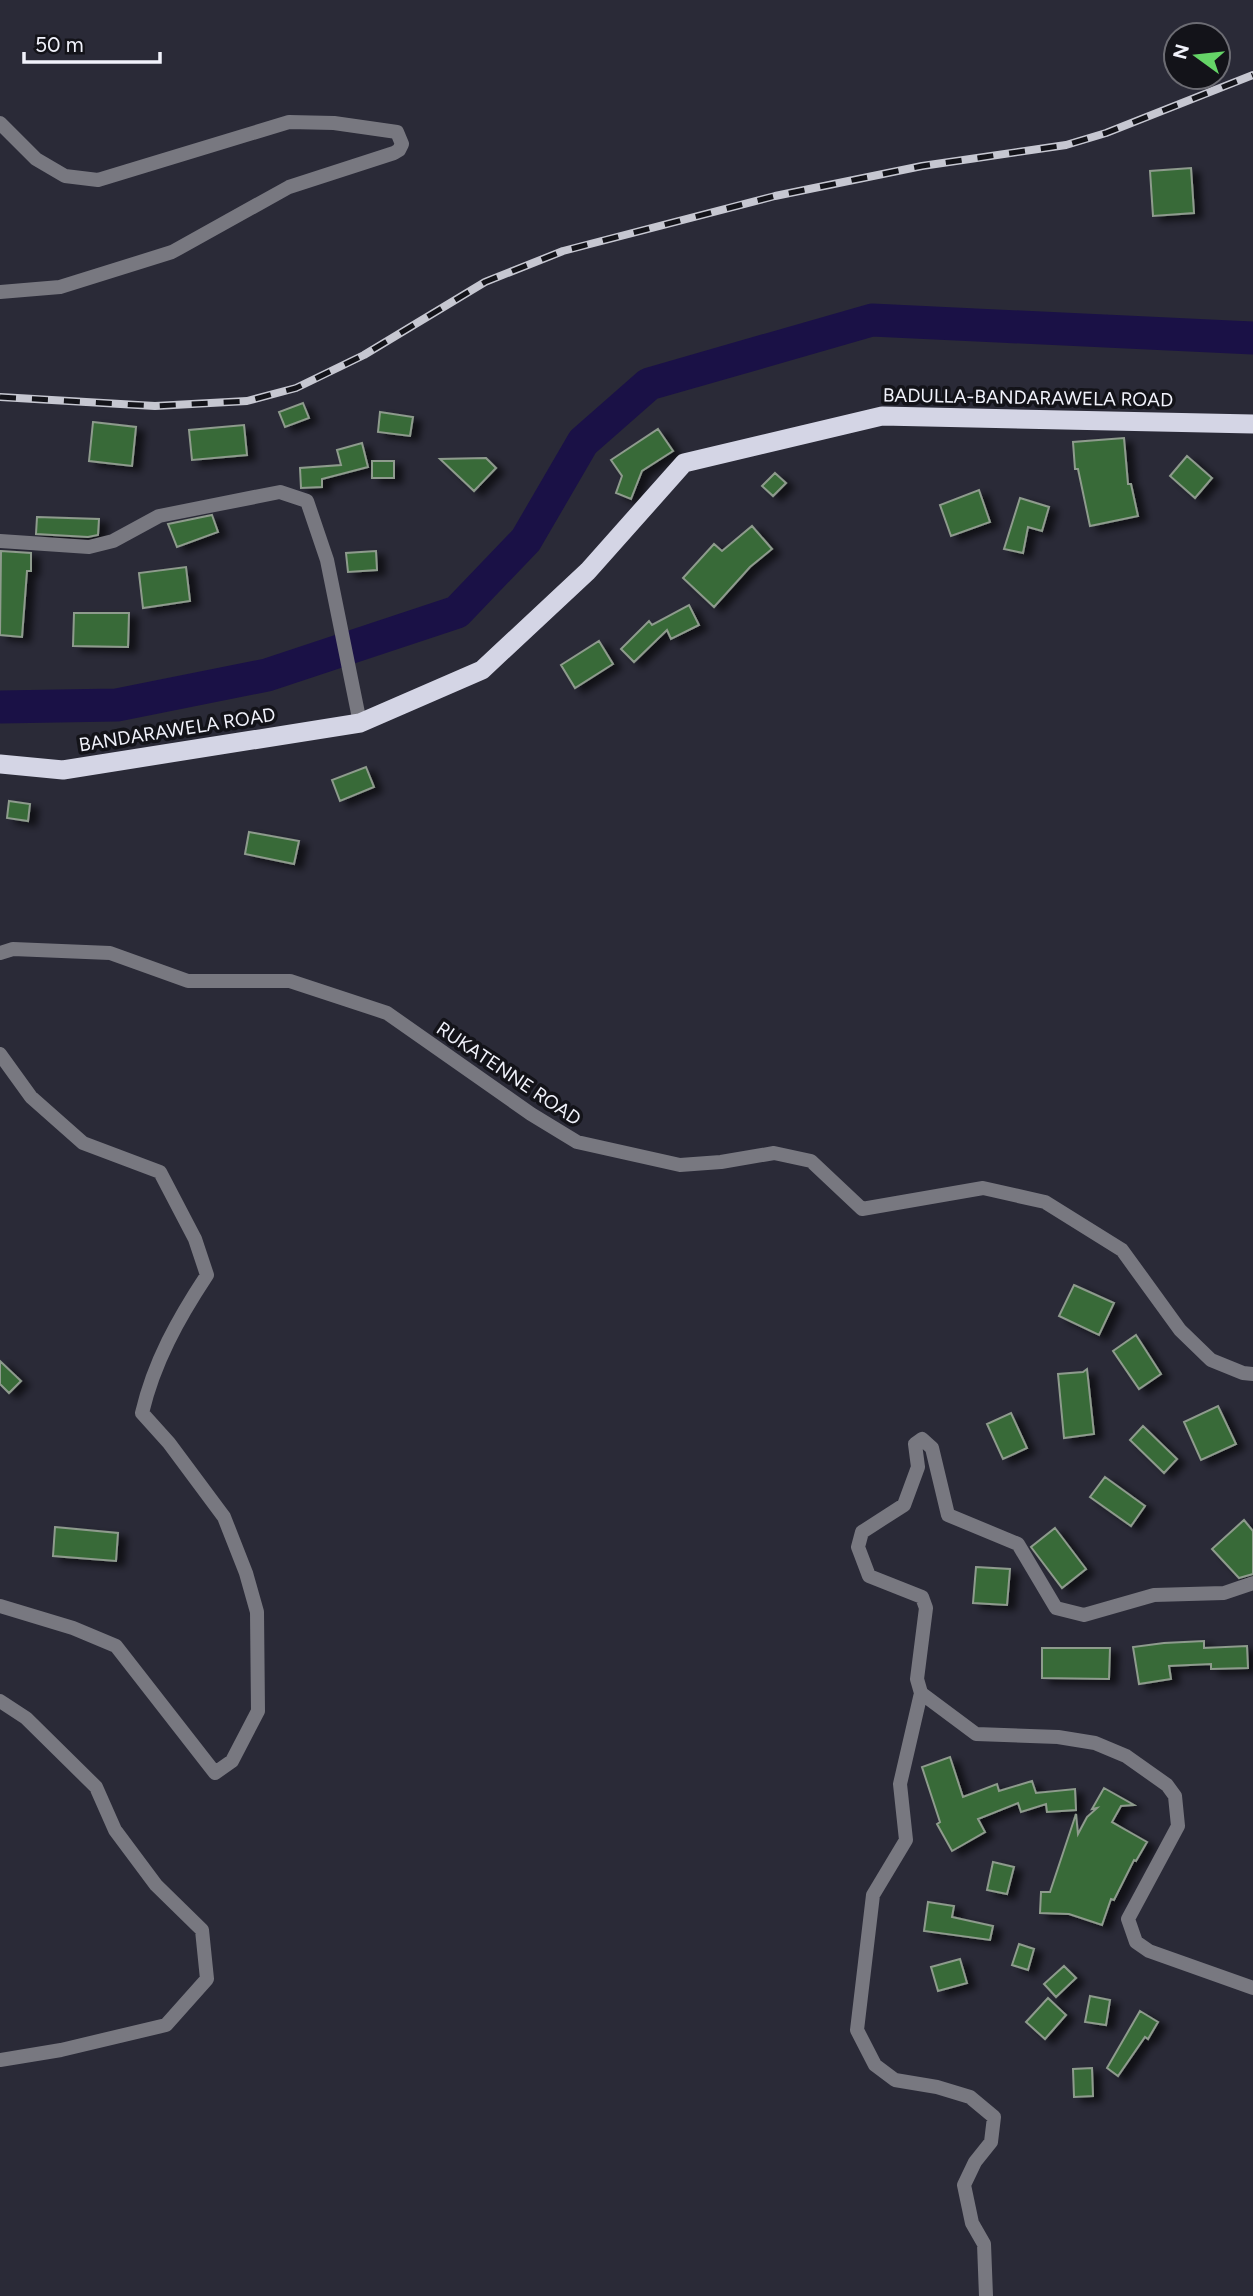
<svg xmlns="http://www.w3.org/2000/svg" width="1253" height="2296" font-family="Figtree,sans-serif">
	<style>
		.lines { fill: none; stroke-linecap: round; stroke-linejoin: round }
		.river { stroke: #1a1146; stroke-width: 33 }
		.building { fill: #386a38; stroke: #8e9b8d; stroke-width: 2; filter: url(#shadow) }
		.minor { stroke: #787880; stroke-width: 14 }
		.tertiary { stroke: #787880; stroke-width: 14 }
		.trunk { stroke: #d4d5e5; stroke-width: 19 }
		.rail-casing { stroke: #c6c7d1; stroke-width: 8 }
		.rail { stroke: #131319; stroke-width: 5; stroke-dasharray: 16; stroke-linecap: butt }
		.labels { text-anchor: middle; stroke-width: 7; stroke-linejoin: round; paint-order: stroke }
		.street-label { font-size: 19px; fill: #f1f2fb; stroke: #131319 }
	</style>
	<defs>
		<filter id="shadow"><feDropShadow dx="8" dy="4.5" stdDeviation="3.5" flood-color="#0009"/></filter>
	</defs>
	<rect width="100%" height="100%" fill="#2a2a37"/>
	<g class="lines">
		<path class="river" d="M 0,707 L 117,705 L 267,675 L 457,612 L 526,540 L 583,442 L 649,384 L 872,320 L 1253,338"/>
	</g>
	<path class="building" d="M 1191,168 L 1194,213 L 1153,216 L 1150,171 Z
		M 303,403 L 309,418 L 285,427 L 279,412 Z
		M 380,412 L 413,417 L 410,436 L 378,432 Z
		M 93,422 L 136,427 L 132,466 L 89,461 Z
		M 244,425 L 247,455 L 192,460 L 189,430 Z
		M 658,429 L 673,451 L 642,471 L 631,499 L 616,493 L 622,476 L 611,460 Z
		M 1124,438 L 1128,484 L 1131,484 L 1138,516 L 1090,526 L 1078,469 L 1075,469 L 1073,442 Z
		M 362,443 L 368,467 L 322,479 L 322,487 L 301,488 L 300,468 L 341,465 L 337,450 Z
		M 1187,456 L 1212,478 L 1195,498 L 1170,476 Z
		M 486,458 L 496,468 L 474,491 L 440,459 Z
		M 372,461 L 394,461 L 394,478 L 372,478 Z
		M 775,473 L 786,483 L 773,496 L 762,486 Z
		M 979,490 L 990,522 L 951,536 L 940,505 Z
		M 1020,498 L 1049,507 L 1042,531 L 1028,527 L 1023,553 L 1004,549 Z
		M 212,515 L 218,532 L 177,547 L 168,524 Z
		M 37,517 L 99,519 L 98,535 L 88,537 L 36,534 Z
		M 752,526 L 772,549 L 750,567 L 714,607 L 683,578 L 714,544 L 722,551 Z
		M 1,551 L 31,553 L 31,571 L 27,571 L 22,637 L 0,635 Z
		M 376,551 L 377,570 L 348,572 L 346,553 Z
		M 186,567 L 190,601 L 143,608 L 139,573 Z
		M 689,605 L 699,625 L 671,639 L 667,630 L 634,662 L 621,649 L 649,621 L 652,625 Z
		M 74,613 L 129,613 L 128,647 L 73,646 Z
		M 599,641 L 613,664 L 575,688 L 561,665 Z
		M 366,767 L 374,787 L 340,801 L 332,780 Z
		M 9,801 L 30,804 L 28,821 L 7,818 Z
		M 249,832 L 299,841 L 294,864 L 245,854 Z
		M 1074,1285 L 1114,1303 L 1099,1335 L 1059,1316 Z
		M 1136,1335 L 1161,1374 L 1139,1389 L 1113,1351 Z
		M 0,1361 L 21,1381 L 9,1393 L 0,1384 Z
		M 1087,1369 L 1094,1434 L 1064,1438 L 1058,1374 L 1083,1372 Z
		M 1218,1406 L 1236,1444 L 1201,1460 L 1184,1422 Z
		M 1011,1413 L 1027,1448 L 1003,1459 L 987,1424 Z
		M 1143,1426 L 1177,1459 L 1164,1473 L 1130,1440 Z
		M 1105,1477 L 1145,1506 L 1131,1526 L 1090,1497 Z
		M 1244,1520 L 1253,1531 L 1253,1574 L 1239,1578 L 1212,1549 Z
		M 55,1527 L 118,1533 L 116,1561 L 53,1556 Z
		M 1055,1528 L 1086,1569 L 1062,1588 L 1031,1547 Z
		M 976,1567 L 1010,1569 L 1007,1605 L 973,1603 Z
		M 1204,1641 L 1204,1648 L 1247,1646 L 1248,1668 L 1211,1669 L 1211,1664 L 1169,1666 L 1171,1679 L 1139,1684 L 1133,1647 L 1164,1643 Z
		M 1042,1648 L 1110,1648 L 1109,1679 L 1042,1678 Z
		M 950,1757 L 963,1797 L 997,1784 L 999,1791 L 1032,1781 L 1036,1793 L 1075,1789 L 1076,1810 L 1047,1812 L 1046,1804 L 1021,1812 L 1018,1803 L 978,1819 L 985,1832 L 952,1851 L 937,1824 L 940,1822 L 922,1767 Z
		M 1104,1788 L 1134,1805 L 1121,1806 L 1112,1822 L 1147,1842 L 1136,1861 L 1134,1860 L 1114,1900 L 1111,1899 L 1102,1925 L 1069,1914 L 1040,1913 L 1041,1892 L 1050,1892 L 1076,1814 L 1078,1834 L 1087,1817 L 1097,1808 L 1092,1809 Z
		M 993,1862 L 1014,1867 L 1007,1894 L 987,1890 Z
		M 928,1902 L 954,1906 L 952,1917 L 993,1926 L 990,1940 L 924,1931 Z
		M 1019,1944 L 1034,1949 L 1028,1970 L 1012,1965 Z
		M 960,1959 L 967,1983 L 938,1991 L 931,1967 Z
		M 1064,1966 L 1076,1978 L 1056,1997 L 1044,1984 Z
		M 1090,1996 L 1110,2000 L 1106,2025 L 1085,2022 Z
		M 1048,1998 L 1066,2015 L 1045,2039 L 1026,2022 Z
		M 1140,2011 L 1158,2022 L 1148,2039 L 1145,2037 L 1118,2076 L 1107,2068 Z
		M 1092,2068 L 1093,2096 L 1074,2097 L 1073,2069 Z"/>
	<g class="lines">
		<path class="minor" d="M 0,953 L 13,949 L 110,953 L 188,981 L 290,981 L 387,1013 L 531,1114 L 577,1142 L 680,1165 L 721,1162 L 774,1153 L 811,1161 L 862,1209 L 983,1188 L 1045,1202 L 1122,1250 L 1180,1330 L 1211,1360 L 1243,1373 L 1253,1374
			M 0,1054 L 31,1097 L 83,1143 L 160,1172 L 195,1239 L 207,1275 C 178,1319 154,1362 142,1413 L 169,1443 L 224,1517 L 246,1573 L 257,1612 L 258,1711 L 232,1761 L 215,1773 L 116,1646 L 73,1628 L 0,1606
			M 1253,1583 L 1224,1593 L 1154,1595 L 1084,1615 L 1056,1608 L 1018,1544 L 948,1515 L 932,1448 L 922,1439 L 915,1444 L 918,1467 L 904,1505 L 862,1532 L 858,1547 L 869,1576 L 922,1597 L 926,1608 L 917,1679 L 921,1693 L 976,1734 L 1058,1737 L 1095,1743 L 1126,1756 L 1167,1785 L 1175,1796 L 1178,1826 L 1128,1919 L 1136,1942 L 1149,1951 L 1253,1988
			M 921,1693 L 900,1784 L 906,1840 L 873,1895 L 857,2030 L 875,2065 L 895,2080 L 937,2087 L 970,2097 L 994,2117 L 991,2142 L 975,2162 L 964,2185 L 972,2223 L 984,2244 L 986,2296
			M 0,1701 L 26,1718 L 96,1787 L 115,1830 L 156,1885 L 202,1930 L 207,1979 L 166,2025 L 61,2050 L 0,2060"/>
		<path class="tertiary" d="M 0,123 L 36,159 L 65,176 L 98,180 L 289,122 L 334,123 L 397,132 L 402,144 L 399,150 L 394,153 L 289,187 L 172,252 L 60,287 L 0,292
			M 0,541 L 89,547 L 113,541 L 159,516 L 280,492 L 307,501 L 327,560 L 360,723"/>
		<path class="trunk" d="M 0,764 L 63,770 L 360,723 L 482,670 L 588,571 L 684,463 L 882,416 L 1253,424"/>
		<defs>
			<path id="rail" d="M 0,397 L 155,406 L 247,401 L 296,388 L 364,355 L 485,282 L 563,251 L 775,196 L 922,166 L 1066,145 L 1106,133 L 1253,75"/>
		</defs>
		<use href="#rail" class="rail-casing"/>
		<use href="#rail" class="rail"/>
	</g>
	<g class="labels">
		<g class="street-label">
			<text transform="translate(1028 397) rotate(1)" y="7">BADULLA-BANDARAWELA ROAD</text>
			<text transform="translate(177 729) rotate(-9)" y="7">BANDARAWELA ROAD</text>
			<text transform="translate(509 1073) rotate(34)" y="7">RUKATENNE ROAD</text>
		</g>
	</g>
	<g transform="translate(1197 56) rotate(285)"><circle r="33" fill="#131319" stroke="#6c6c73" stroke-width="2"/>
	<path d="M0-5L12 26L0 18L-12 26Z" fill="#65d467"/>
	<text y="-10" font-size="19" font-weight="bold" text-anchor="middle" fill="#f1f2fb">N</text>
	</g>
	<path d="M24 52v10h136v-10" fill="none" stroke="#f1f2fb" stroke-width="3.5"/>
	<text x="35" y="52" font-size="21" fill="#f1f2fb" stroke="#131319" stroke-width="5" paint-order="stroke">50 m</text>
</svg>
